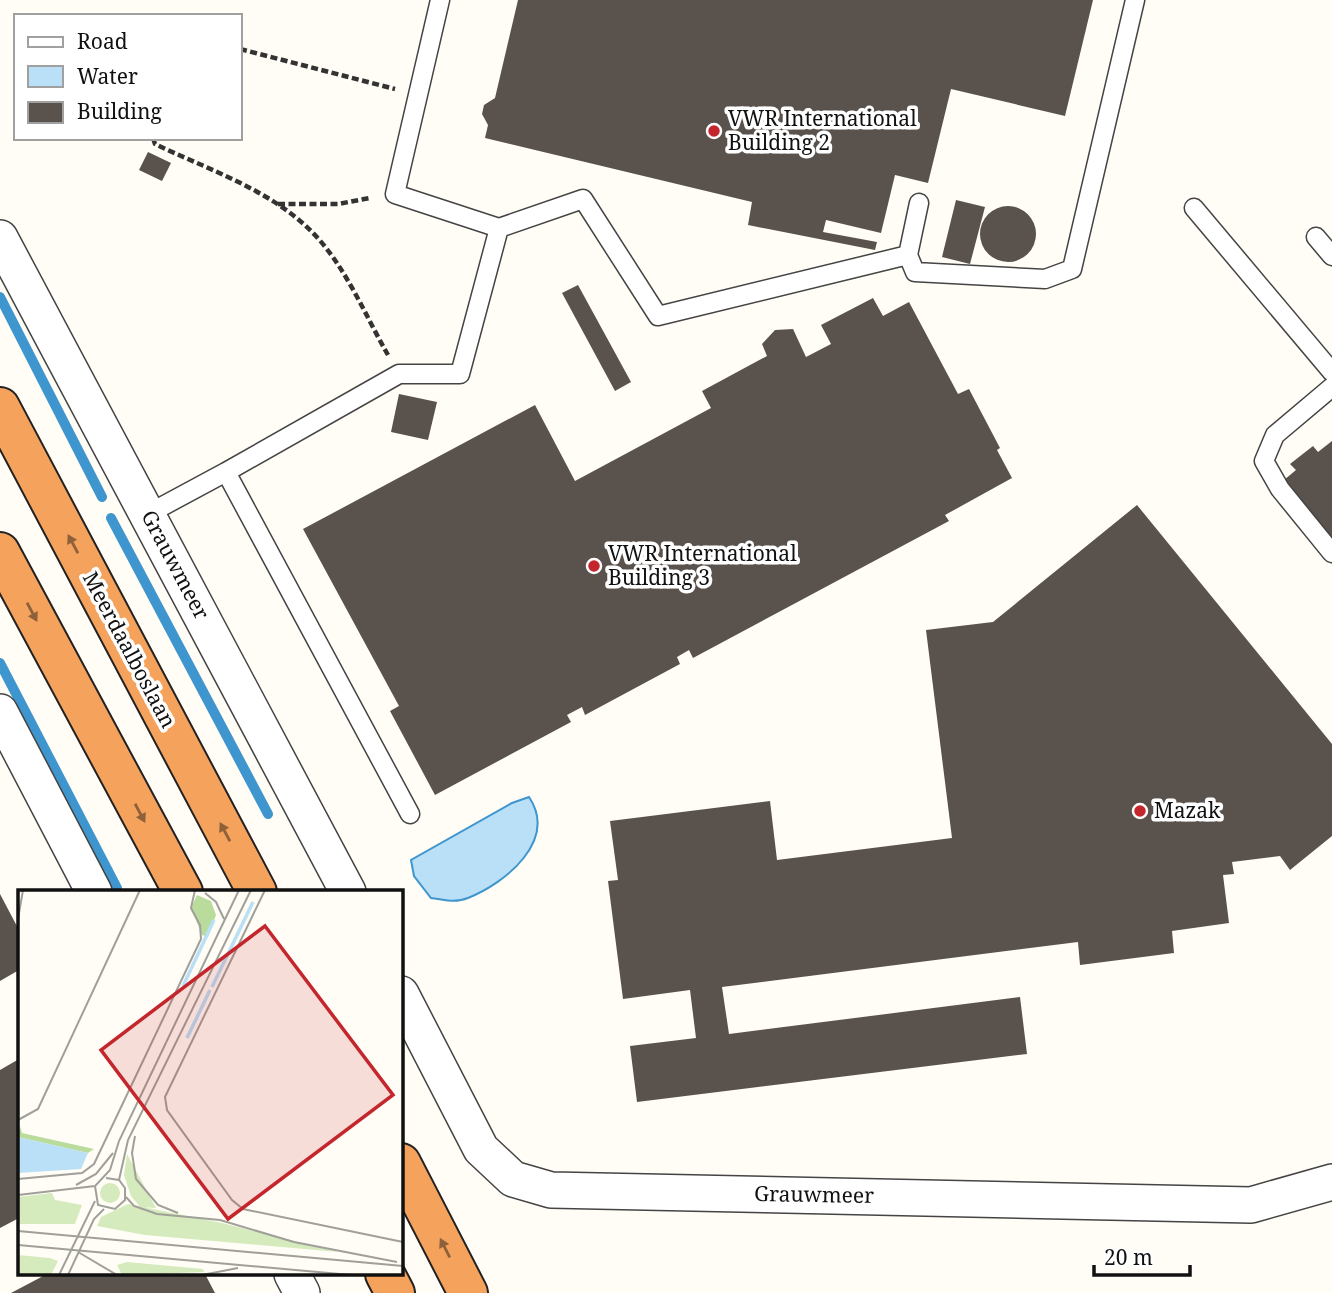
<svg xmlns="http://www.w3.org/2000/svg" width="1332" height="1293" font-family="'Noto Serif',serif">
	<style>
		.water { fill: #b9e0f7; stroke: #3f96cf; stroke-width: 2 }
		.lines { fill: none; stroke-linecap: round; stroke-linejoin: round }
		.stream { stroke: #3f96cf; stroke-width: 10 }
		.building { fill: #5a524d }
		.lane-casing { stroke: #444; stroke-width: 21 }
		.street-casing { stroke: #444; stroke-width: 38 }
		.highway-casing { stroke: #222; stroke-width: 42 }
		.path { stroke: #333; stroke-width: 4.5; stroke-dasharray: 7 3.5; stroke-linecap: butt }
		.lane { stroke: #fff; stroke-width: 18 }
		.street { stroke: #fff; stroke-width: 35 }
		.highway { stroke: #f5a25d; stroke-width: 38 }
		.oneway { fill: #8e613b }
		.poi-dot { fill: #c4262e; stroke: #fff; stroke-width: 2.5 }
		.labels { text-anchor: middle; stroke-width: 7; stroke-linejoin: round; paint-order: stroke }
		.poi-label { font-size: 21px; fill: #111; stroke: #fff; text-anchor: start }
		.street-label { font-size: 21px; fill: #111; stroke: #fff }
		.inset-river { fill: none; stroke: #b9e0f7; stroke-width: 3.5 }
		.inset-road { fill: none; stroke: #a09f9a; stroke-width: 2 }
		.view { fill: #c4262e; fill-opacity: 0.15; stroke: #c4262e; stroke-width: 3.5 }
		.inset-edge { fill: none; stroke: #111; stroke-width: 3.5 }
	</style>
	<rect width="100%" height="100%" fill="#fffdf5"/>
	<path class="water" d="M 529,797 C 558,840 506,883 468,898 C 456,903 443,900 431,898 L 414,876 L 411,860 L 512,803 Z"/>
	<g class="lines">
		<path class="stream" d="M 0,297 L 102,497
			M 111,518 L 268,814
			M 0,663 L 117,888"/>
	</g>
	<path class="building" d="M 518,0 L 1093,0 L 1065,116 L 951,89 L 928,183 L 895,175 L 881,233 L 826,220 L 823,232 L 877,242 L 875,250 L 748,225 L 752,202 L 485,138 L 488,125 L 482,114 L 484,105 L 495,98 Z
		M 148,152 L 171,163 L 162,181 L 139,170 Z
		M 956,200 L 985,207 L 970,264 L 942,257 Z
		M980 234a28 28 0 1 1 56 0a28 28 0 1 1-56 0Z
		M 578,285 L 631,382 L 615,391 L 562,293 Z
		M 873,298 L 883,316 L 909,302 L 958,394 L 969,389 L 1000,448 L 997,450 L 1012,478 L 945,515 L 949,521 L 693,658 L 689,650 L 677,657 L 680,664 L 585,715 L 582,707 L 567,715 L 571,722 L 435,795 L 390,711 L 399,706 L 303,529 L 535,405 L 575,481 L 711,408 L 702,391 L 767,356 L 762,344 L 775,330 L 793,329 L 806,357 L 831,344 L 821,325 Z
		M 399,394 L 437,402 L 428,440 L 391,432 Z
		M 1332,441 L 1332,551 L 1278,485 L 1296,470 L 1290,464 L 1313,446 L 1318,452 Z
		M 1137,505 L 1332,744 L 1332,836 L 1290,870 L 1280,856 L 1232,862 L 1234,874 L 1223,875 L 1229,923 L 1172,931 L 1174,953 L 1080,965 L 1078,942 L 722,987 L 729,1034 L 1020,997 L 1027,1054 L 637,1102 L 630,1046 L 696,1038 L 690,990 L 623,999 L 608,881 L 618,880 L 610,821 L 770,801 L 777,860 L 952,838 L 926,630 L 993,622 Z
		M 0,894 L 19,930 L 19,970 L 0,981 Z
		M 19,1059 L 19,1218 L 0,1228 L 0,1070 Z
		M 47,1274 L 205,1274 L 215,1293 L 11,1293 Z"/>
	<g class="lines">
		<defs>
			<path id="lane" d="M 440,0 L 395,194 L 499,228 L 583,199 L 658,316 L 908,255 L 919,203
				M 1194,208 L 1332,372
				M 1316,237 L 1332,256
				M 908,255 L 915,272 L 1045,279 L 1072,269 L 1135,0
				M 1332,387 L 1275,435 L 1264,461 L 1280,489 L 1332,553
				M 148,514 L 226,472
				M 410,814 L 226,472 L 399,374 L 460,374 L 499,228"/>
			<path id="street" d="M 0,238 L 348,892
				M 0,712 L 94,892
				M 401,994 L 481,1149 L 513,1179 L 551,1190 L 1251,1205 L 1332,1182
				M 292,1274 L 302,1293"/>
			<path id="highway" d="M 0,407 L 257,892
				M 0,552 L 183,892
				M 401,1163 L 468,1293
				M 385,1274 L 395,1293"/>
		</defs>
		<use href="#lane" class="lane-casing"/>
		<use href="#street" class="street-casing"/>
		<use href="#highway" class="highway-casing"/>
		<path class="path" d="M 240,49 L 395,89
			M 153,138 L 155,144 C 207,169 271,190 312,232 C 345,265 365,315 388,355
			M 278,204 L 338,204 L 370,198"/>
		<use href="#lane" class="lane"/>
		<use href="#street" class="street"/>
		<use href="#highway" class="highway"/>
	</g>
	<defs><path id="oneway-solid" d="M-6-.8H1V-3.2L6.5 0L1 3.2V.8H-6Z" transform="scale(1.75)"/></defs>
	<g class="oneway">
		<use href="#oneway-solid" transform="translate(73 544) rotate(-118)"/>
		<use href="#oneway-solid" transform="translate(32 612) rotate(62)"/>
		<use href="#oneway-solid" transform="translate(140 813) rotate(62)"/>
		<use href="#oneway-solid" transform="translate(225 832) rotate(-118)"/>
		<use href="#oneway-solid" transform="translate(445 1248) rotate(-117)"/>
	</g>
	<g class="poi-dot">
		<circle cx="714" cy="131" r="7"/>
		<circle cx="594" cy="566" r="7"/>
		<circle cx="1140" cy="811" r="7"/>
	</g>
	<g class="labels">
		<g class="poi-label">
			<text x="728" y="126">VWR International<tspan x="728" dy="24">Building 2</tspan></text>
			<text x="608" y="561">VWR International<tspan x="608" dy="24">Building 3</tspan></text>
			<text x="1154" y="818">Mazak</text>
		</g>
		<g class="street-label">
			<text transform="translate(175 565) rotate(62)" y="7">Grauwmeer</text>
			<text transform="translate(129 650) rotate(62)" y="7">Meerdaalboslaan</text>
			<text transform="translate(814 1195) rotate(1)" y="7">Grauwmeer</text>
		</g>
	</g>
	<g transform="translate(18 890)">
		<rect width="385" height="385" fill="#fffdf5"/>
		<path d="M 109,264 L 138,318 L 122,317 L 113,306 L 106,285 ZM82 303a10 10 0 1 1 20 0a10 10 0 1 1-20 0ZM 34,303 L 37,310 L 64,315 L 57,334 L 0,334 L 0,307 ZM 110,314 L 204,333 L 320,362 L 127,345 L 79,336 L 83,327 ZM 0,365 L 32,368 L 40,371 L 33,385 L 0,385 ZM 109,372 L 185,379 L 186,382 L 104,385 L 99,375 Z" fill="#d5ebbd"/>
		<path d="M 179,5 L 193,11 L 198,25 L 190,47 L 184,45 L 173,18 ZM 2,236 L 4,243 L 76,259 L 70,263 L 0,247 Z" fill="#b9dc9c"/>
		<path d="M 0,247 L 70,263 L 63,279 L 0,283 Z" fill="#b9e0f7"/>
		<path class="inset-river" d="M 165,96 L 196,30M 194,97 L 235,12M 169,148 L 192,100"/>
		<path class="inset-road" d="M 247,0 L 147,207 L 149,220 L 214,310 L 225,319 L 385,352M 187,3 L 198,12 L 206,29M 0,29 L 5,0M 0,230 L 20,219 L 122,0M 117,246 L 114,263 L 118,289 L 140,315 L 160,323M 88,288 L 101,290 L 107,298 L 107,310 L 97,319 L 80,315 L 77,296 L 92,280 L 101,251 L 221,0M 0,289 L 64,283 L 76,274 L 183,49 L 182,35 L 173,18 L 177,0M 101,290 L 110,250 L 233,0M 58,295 L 78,284 L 95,263M 0,305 L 77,296M 108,307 L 116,316 L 139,324 L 202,330 L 276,352 L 379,372M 0,341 L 385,376M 0,355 L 333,385M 60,362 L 99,385M 41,385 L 77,311M 50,385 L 76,329 L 86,319M 184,385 L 220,378"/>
		<path class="view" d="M 247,36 L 375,205 L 210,329 L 83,160 Z"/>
		<rect width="385" height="385" class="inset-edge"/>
	</g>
	<rect x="14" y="14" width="228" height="126" fill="#ffffff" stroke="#a0a0a0" stroke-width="2"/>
	<rect x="28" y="37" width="35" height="10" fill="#ffffff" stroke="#a0a0a0" stroke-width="2"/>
	<text x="77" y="49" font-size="21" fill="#111111">Road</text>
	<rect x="28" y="66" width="35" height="21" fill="#b9e0f7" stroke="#a0a0a0" stroke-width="2"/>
	<text x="77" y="84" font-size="21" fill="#111111">Water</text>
	<rect x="28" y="102" width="35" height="21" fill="#5a524d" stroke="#a0a0a0" stroke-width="2"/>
	<text x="77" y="119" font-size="21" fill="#111111">Building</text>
	<path d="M1094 1265v10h96v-10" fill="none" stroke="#111111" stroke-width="3.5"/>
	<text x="1104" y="1265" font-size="21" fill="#111111" stroke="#ffffff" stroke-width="5" paint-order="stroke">20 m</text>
</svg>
